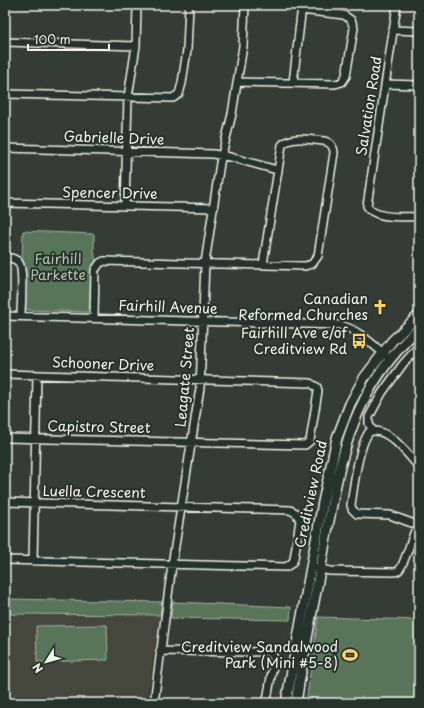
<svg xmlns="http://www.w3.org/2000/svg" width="424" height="708" font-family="'Playpen Sans',sans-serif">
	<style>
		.built { fill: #44473e }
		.green { fill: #59745a; stroke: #a6b2a1 }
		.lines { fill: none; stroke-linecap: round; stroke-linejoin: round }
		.minor-casing { stroke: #f4f1e8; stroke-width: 10 }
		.major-casing { stroke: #f4f1e8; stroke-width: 12 }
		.minor { stroke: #26332d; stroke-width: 7 }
		.major { stroke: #26332d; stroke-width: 9 }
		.labels { text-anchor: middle; stroke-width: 4; stroke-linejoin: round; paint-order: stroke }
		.street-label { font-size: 14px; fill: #f4f1e8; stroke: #26332d }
		.park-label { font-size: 14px; fill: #b6bfaf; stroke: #26332d }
		.poi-label { font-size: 14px; fill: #f4f1e8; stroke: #26332d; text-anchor: end }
	</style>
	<rect width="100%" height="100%" fill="#343c35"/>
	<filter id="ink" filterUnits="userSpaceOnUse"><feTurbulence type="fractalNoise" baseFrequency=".025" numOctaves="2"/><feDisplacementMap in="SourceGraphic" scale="8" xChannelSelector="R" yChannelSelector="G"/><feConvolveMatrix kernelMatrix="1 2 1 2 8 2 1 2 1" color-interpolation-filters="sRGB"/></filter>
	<g filter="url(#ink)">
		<path class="built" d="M 12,614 L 160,615 L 146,703 L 10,703 Z"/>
		<path class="green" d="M 23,231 L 94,234 L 94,251 L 96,262 L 91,272 L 90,305 L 88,312 L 27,310 L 24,304 L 25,270 L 22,261 Z
			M 5,599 L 162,602 L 160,615 L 12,614 L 5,613 Z
			M 173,602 L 291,607 L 290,620 L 171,618 Z
			M 318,617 L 419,620 L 419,703 L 306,703 Z
			M 107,625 L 108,660 L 37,662 L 36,626 Z"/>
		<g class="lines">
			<defs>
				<path id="minor" d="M 397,5 L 367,206 C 375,220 405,216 419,217
					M 393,30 L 419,31
					M 5,42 L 136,46
					M 238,82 L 335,84 L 342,82 L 346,76 L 354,28 L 351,20 L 344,15 L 301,10
					M 293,83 L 302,6
					M 385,84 L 419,85
					M 5,94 L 173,98 L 179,94 L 182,83 L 187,50 L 189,5
					M 5,148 L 213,154 L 230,157 L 277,170
					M 5,203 L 214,208
					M 125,206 L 128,97 L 136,46 L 137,5
					M 5,257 C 10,258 16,258 19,263 C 24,270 21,306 21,316
					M 5,316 L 340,325 C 360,330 375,347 390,359
					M 94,318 L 95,270 L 100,263 L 104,261 L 305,266 L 312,264 L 318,256 L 334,153 C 334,147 330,142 324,141 C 312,140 291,135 282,145 L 263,264
					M 5,374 L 310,383 L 317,387 L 318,391 L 310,441 L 305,445 L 5,438
					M 373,431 L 369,424 L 369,417 L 382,393 L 403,364 L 419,346
					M 5,502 L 290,510 L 296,513 L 300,520 L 294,559 L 292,563 L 286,567 L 5,560
					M 417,525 L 390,515 L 357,514 L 352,509 L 351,505 C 354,485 358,448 369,432 C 387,425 408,455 419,467
					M 33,561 L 37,375
					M 311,567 L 330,571 L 393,572 C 395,572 398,571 399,570 C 404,566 414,530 419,521
					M 160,651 L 269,652 L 273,656 L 274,660 L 267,700 L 265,703
					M 154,703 L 172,565 L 200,388 L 205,263 L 220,163 L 232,114 L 243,46 L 245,5"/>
				<path id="major" d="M 286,703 L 323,502 L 337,438 L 350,404 L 364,378 L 392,341 L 419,315
					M 296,703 C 303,655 313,608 322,560 C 339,467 346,396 419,328"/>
			</defs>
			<use href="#minor" class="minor-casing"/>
			<use href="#major" class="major-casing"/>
			<use href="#minor" class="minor"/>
			<use href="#major" class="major"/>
		</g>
	</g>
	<defs>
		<symbol id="church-bare" viewBox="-9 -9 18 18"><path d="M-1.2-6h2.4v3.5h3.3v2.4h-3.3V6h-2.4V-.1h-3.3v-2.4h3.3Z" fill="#ffd166" stroke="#26332d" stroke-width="2.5" paint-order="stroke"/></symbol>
		<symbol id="bus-bare" viewBox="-9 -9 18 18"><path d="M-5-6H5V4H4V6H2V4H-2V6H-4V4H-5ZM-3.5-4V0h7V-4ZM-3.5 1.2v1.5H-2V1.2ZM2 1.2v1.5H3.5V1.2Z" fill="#ffd166" stroke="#26332d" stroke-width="2.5" paint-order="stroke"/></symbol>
		<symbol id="stadium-bare" viewBox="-9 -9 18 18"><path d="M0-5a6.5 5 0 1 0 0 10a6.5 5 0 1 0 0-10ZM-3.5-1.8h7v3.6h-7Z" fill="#ffd166" stroke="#26332d" stroke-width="2.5" paint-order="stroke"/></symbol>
	</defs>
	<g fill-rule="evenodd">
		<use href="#church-bare" x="369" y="296" width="22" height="22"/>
		<use href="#bus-bare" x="348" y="330" width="22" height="22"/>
		<use href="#stadium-bare" x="339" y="644" width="22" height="22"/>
	</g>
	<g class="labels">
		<g class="street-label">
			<text transform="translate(369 106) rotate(-81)" y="5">Salvation Road</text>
			<text transform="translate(114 138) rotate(2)" y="5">Gabrielle Drive</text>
			<text transform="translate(110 193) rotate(1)" y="5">Spencer Drive</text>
			<text transform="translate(168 307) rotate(2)" y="5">Fairhill Avenue</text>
			<text transform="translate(103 364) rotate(2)" y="5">Schooner Drive</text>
			<text transform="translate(185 377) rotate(-85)" y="5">Leagate Street</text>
			<text transform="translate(99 427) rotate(1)" y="5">Capistro Street</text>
			<text transform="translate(94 492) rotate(1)" y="5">Luella Crescent</text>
			<text transform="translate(311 494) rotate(-78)" y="5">Creditview Road</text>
		</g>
		<g class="park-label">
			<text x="58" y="264">Fairhill<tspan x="58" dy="16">Parkette</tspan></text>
		</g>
		<g class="poi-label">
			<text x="368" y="304">Canadian<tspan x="368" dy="16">Reformed Churches</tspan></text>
			<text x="347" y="338">Fairhill Ave e/of<tspan x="347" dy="16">Creditview Rd</tspan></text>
			<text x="338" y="652">Creditview Sandalwood<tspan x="338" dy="16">Park (Mini #5-8)</tspan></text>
		</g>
	</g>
	<rect width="424" height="708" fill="none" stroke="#26332d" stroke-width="20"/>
	<rect x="10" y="10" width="404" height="688" fill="none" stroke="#f4f1e8" stroke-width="1.5" filter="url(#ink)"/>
	<g transform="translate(46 662) rotate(233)" stroke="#26332d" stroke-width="3" paint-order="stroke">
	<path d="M0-3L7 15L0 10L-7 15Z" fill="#f4f1e8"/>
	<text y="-6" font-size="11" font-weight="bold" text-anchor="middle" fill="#f4f1e8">N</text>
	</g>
	<path d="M28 44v6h81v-6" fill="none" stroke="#f4f1e8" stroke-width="2"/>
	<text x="34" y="44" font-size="12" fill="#f4f1e8" stroke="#26332d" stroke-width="3" paint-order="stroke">100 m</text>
</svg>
